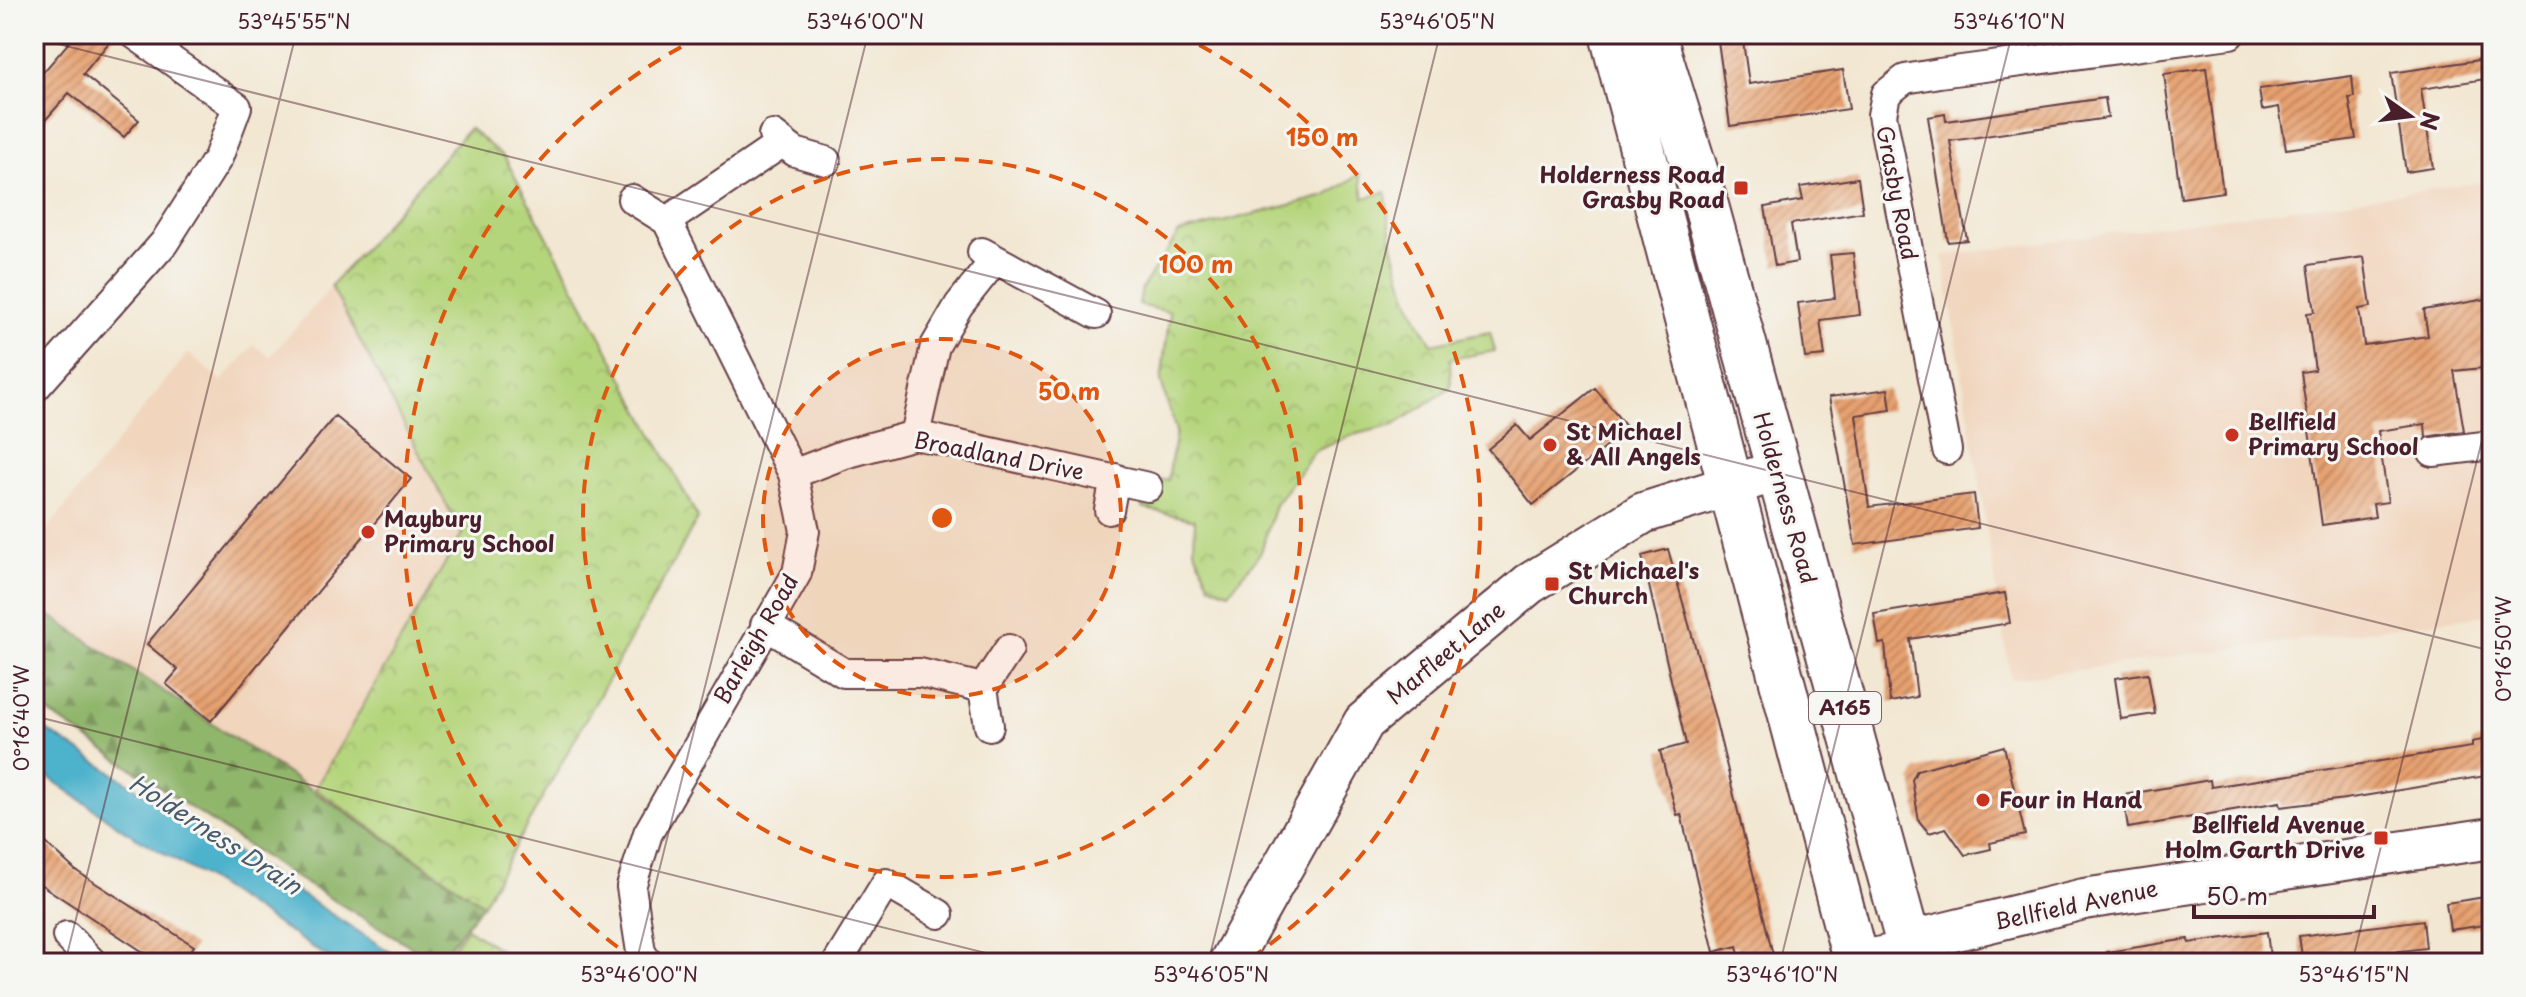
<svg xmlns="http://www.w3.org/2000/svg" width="2526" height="997" font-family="'Playpen Sans',sans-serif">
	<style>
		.built { fill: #f1d5bd }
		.forest { fill: url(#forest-firs); stroke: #6d6a4c; stroke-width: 2 }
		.park { fill: url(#park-crowns); stroke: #807a54; stroke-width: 2 }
		.water { fill: #4db2cc; stroke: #4c687c; stroke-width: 2 }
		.building { fill: url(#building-hatch) }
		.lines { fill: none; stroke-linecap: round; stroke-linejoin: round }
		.street-casing { stroke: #633d44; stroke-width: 32 }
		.secondary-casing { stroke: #633d44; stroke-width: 44 }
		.highway-casing { stroke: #633d44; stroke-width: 48 }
		.street { stroke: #fff; stroke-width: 28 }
		.secondary { stroke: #fff; stroke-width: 40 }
		.highway { stroke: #fff; stroke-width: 44 }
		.ticks { fill: none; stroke: #4a1f2b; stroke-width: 2; stroke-opacity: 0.45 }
		.ring { fill: none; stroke: #e0560e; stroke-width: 4; stroke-dasharray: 14 10 }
		.poi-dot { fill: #c8321e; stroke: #f6f6f2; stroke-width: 3 }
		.labels { text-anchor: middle; stroke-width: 6; stroke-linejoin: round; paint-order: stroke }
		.shield { fill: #f6f6f2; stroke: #7e6067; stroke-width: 2 }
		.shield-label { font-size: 20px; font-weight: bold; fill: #4a1f2b }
		.poi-label { font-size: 22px; font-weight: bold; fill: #4a1f2b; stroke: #f6f6f2; text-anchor: start }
		.street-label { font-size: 22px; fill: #4a1f2b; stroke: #f6f6f2 }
		.water-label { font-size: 24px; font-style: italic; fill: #4b5a6b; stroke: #f6f6f2 }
		.centre { fill: #e0560e; stroke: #f6f6f2; stroke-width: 4 }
		.ring-label { font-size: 24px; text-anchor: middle; font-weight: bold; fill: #e0560e; stroke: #f6f6f2; stroke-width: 6; stroke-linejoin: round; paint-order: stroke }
		.neatline { fill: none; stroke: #4a1f2b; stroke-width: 3 }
		.ticks-label { font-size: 20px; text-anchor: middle; fill: #4a1f2b }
	</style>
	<defs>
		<pattern id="forest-firs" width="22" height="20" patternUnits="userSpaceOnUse" patternTransform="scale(2)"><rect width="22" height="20" fill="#90b66c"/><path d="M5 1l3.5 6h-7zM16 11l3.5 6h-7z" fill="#789359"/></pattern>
		<pattern id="park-crowns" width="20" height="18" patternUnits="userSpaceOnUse" patternTransform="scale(2)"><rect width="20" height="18" fill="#b5d57d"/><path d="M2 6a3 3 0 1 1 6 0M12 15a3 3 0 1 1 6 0" fill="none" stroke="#9db66c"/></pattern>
		<pattern id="building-hatch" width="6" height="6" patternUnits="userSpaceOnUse" patternTransform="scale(2)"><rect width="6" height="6" fill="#e6a06f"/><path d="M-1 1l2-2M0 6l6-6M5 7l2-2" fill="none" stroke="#bc825b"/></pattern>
	</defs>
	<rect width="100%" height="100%" fill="#f6f6f2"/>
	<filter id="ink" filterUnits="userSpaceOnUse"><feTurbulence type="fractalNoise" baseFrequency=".0125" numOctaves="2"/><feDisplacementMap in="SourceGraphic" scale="16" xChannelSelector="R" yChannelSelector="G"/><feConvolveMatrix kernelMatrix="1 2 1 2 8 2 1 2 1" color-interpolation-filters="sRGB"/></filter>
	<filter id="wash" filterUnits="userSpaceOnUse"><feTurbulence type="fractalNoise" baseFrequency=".006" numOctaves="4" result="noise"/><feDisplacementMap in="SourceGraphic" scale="32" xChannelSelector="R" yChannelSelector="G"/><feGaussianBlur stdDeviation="1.8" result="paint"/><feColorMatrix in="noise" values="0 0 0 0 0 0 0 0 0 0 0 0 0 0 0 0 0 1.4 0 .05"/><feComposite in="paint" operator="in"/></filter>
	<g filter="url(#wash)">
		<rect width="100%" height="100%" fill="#f2e7d2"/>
		<path class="built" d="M 469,128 L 505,158 L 698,518 L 467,928 L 34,608 L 34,546 L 188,353 L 222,381 L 254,345 L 270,357 Z
			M 2492,181 L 2492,614 L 2011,679 L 1943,256 Z"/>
		<path class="forest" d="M 34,605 L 483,904 L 437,962 L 288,873 L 34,703 Z"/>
		<path class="park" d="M 469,128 L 505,158 L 698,518 L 483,904 L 315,789 L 462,534 L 331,286 Z
			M 1360,174 L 1364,198 L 1386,192 C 1390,246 1403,298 1432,344 L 1490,332 L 1495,351 L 1450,359 L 1451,388 L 1394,425 L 1353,435 L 1315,451 L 1275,505 L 1261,552 L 1229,592 L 1210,585 L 1194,549 L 1195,520 L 1142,508 L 1144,481 L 1168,480 L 1176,431 L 1161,382 L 1170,312 L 1139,305 L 1142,288 L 1179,233 L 1326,196 Z
			M 467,928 L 519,963 L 441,963 Z"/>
		<path class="water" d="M 34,722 L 407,963 L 337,963 L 201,875 L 125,831 L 34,767 Z"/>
		<g id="blocks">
			<path class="building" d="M 76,34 L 116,34 L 83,74 L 139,120 L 124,137 L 69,93 L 34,133 L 34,83 Z
				M 1717,34 L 1742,34 L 1749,84 L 1843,70 L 1849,109 L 1730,126 Z
				M 2492,58 L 2492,78 L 2421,89 L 2433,168 L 2406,172 L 2391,73 Z
				M 2206,68 L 2223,192 L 2181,198 L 2164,74 Z
				M 2352,76 L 2354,97 L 2349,98 L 2356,139 L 2286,149 L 2279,107 L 2262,110 L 2259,89 Z
				M 2105,98 L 2108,118 L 1950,141 L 1967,240 L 1948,242 L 1928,117 L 1945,114 L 1946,121 Z
				M 1858,178 L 1863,212 L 1791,224 L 1797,262 L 1775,266 L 1765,207 L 1803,200 L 1800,187 Z
				M 1853,253 L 1860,315 L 1820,320 L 1825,356 L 1805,358 L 1798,303 L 1835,298 L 1830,255 Z
				M 2364,257 L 2371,307 L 2359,309 L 2364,345 L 2428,336 L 2424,310 L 2492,298 L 2492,367 L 2454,371 L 2464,431 L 2426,437 L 2425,424 L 2378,431 L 2388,502 L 2373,504 L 2375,517 L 2322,525 L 2301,372 L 2315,370 L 2307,313 L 2315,312 L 2308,265 Z
				M 1595,388 L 1628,429 L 1533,505 L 1488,449 L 1517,425 L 1530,440 Z
				M 1888,389 L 1891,410 L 1856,415 L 1869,507 L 1974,494 L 1978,528 L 1855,545 L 1829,397 Z
				M 335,416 L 411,479 L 211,721 L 166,684 L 178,670 L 147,644 Z
				M 1668,549 L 1715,718 L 1775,963 L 1741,963 L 1737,946 L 1714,952 L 1681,814 L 1677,815 L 1660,751 L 1686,744 L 1642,556 Z
				M 2005,593 L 2010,623 L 1910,639 L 1917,697 L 1890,702 L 1885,643 L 1879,644 L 1874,614 Z
				M 2148,673 L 2155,714 L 2121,719 L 2115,678 Z
				M 2492,738 L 2492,775 L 2345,799 L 2281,807 L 2280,802 L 2128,828 L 2123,795 L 2210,780 L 2211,787 L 2342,767 L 2472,747 L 2472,742 Z
				M 2004,746 L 2025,835 L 1990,843 L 1991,849 L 1965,855 L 1946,828 L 1929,833 L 1919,821 L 1912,780 L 1917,770 Z
				M 45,842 L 75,870 L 194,946 L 183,963 L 160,963 L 34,880 L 34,853 Z
				M 2492,896 L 2492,924 L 2450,930 L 2446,903 Z
				M 2423,920 L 2426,948 L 2303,963 L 2299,936 Z
				M 2267,932 L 2270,957 L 2227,963 L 2107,963 L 2107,952 L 2188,939 L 2189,943 Z"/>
		</g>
	</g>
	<g filter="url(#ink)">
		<use href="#blocks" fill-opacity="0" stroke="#633d44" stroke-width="2"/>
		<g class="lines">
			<defs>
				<path id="street" d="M 773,135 L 795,152 L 826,161
					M 632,199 L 667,221 L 793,474 L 805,531 L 797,573 L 648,833 L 631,887 L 641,952 L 648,963
					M 667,221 L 782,143
					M 982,252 L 1096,314
					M 34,389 L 164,243 L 218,158 L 237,107 L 134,34
					M 915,435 L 935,346 L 959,305 L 994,261
					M 1947,450 L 1882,115 L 1886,94 L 1905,79 L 1939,73 L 2230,34
					M 2433,452 L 2492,445
					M 793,474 L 845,454 L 915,435 L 1148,487
					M 1109,510 L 1115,478
					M 765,625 L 844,673 L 920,673 L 983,688
					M 989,726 L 983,688 L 1009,649
					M 67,936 L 93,963
					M 837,963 L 886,883 L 939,914"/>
				<path id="secondary" d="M 1856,962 L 1897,954 L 1924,938 L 2084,899 L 2492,838
					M 1229,963 L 1364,722 L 1529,584 L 1643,513 L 1777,471"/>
				<path id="highway" d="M 1612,34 L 1856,963
					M 1653,34 L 1705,202 L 1914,963"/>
			</defs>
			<use href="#street" class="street-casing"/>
			<use href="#secondary" class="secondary-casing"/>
			<use href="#highway" class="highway-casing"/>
			<use href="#street" class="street"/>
			<use href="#secondary" class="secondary"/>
			<use href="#highway" class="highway"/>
		</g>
	</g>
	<path class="ticks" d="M 34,38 L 2492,651M 34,716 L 1026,963M 65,963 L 296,34M 636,963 L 868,34M 1208,963 L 1440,34M 1780,963 L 2012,34M 2352,963 L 2492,400"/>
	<circle cx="942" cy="518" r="179" fill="#e0560e" fill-opacity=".12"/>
	<g class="ring">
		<circle cx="942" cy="518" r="179"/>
		<circle cx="942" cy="518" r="359"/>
		<path d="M637 961A538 538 0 0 1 706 34M1178 34A538 538 0 0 1 1247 961"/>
	</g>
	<g class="poi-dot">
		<rect x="1733" y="180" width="16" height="16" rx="4"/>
		<circle cx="2232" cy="435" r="8"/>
		<circle cx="1550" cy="445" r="8"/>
		<circle cx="368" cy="532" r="8"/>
		<rect x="1544" y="576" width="16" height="16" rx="4"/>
		<circle cx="1983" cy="800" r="8"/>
		<rect x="2373" y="830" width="16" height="16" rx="4"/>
	</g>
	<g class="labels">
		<rect class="shield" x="1809" y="692" width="72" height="32" rx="6"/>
		<g class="shield-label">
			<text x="1845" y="715">A165</text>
		</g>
		<g class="poi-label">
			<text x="1725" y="183" text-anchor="end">Holderness Road<tspan x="1725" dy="25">Grasby Road</tspan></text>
			<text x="2248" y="430">Bellfield<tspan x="2248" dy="25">Primary School</tspan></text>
			<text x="1566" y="440">St Michael<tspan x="1566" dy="25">&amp; All Angels</tspan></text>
			<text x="384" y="527">Maybury<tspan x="384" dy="25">Primary School</tspan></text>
			<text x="1568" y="579">St Michael's<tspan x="1568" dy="25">Church</tspan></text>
			<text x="1999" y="808">Four in Hand</text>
			<text x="2365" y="833" text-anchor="end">Bellfield Avenue<tspan x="2365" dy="25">Holm Garth Drive</tspan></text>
		</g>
		<g class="street-label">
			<text transform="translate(1897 193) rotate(79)" y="8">Grasby Road</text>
			<text transform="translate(999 456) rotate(11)" y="8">Broadland Drive</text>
			<text transform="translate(1785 498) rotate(74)" y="8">Holderness Road</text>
			<text transform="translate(756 639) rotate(-60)" y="8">Barleigh Road</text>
			<text transform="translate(1446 653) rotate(-40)" y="8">Marfleet Lane</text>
			<text transform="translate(2076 905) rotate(-12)" y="8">Bellfield Avenue</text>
		</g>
		<g class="water-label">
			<text transform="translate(215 835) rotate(33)" y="8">Holderness Drain</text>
		</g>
	</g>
	<circle cx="942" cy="518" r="12" class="centre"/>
	<g class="ring-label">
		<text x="1322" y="146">150 m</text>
		<text x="1196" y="273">100 m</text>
		<text x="1069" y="400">50 m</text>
	</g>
	<rect width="2526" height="997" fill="none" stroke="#f6f6f2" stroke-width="88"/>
	<g transform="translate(2410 116) rotate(104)" stroke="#f6f6f2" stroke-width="6" paint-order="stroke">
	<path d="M0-6L14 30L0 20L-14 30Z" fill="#4a1f2b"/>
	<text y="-12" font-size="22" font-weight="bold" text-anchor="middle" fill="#4a1f2b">N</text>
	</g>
	<path d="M2194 905v12h180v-12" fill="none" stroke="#4a1f2b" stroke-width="4"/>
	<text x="2206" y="905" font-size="24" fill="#4a1f2b" stroke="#f6f6f2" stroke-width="6" paint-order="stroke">50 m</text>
	<rect x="44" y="44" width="2438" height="909" class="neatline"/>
	<g class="ticks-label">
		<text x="294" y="29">53°45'55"N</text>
		<text x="865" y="29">53°46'00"N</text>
		<text x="1437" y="29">53°46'05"N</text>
		<text x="2009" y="29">53°46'10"N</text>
		<text transform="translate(2504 649) rotate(-90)" y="7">0°16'50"W</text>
		<text transform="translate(22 718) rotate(-90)" y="7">0°16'40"W</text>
		<text x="639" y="982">53°46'00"N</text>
		<text x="1211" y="982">53°46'05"N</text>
		<text x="1782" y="982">53°46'10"N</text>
		<text x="2354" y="982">53°46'15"N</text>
	</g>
</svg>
